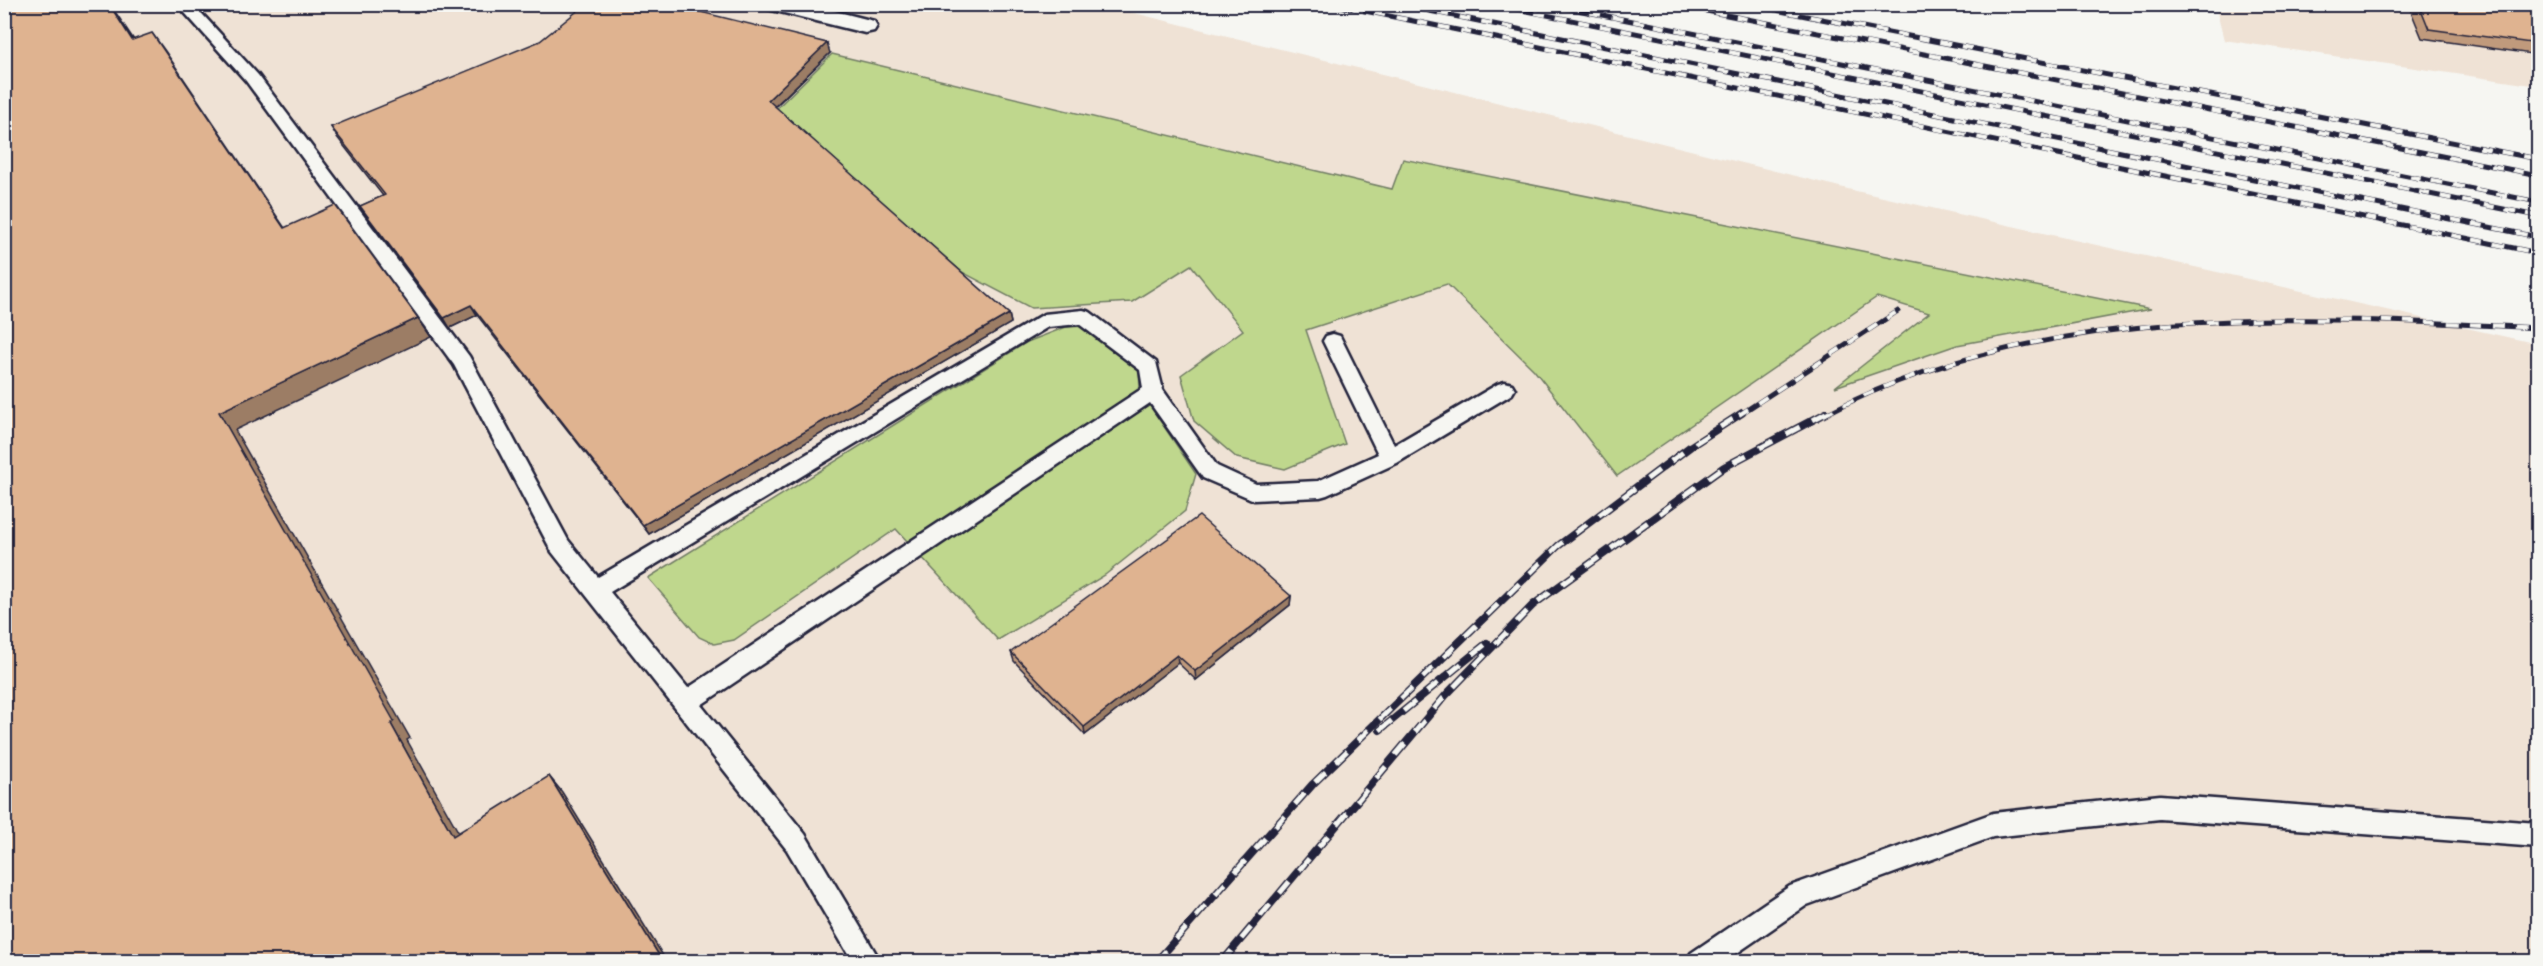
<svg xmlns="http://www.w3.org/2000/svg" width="2543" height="966" font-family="Delius,sans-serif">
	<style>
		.built { fill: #efe2d5 }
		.green { fill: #bfd78d; stroke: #707c64; stroke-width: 1.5 }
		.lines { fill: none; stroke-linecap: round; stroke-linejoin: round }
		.service-casing { stroke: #22223b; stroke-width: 5 }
		.minor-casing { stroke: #22223b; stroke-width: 5 }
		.service { fill: #f6f6f2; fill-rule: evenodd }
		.minor { fill: #f6f6f2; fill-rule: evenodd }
		.rail-far1-casing { stroke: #22223b; stroke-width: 5 }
		.rail-casing { stroke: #22223b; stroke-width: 8 }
		.rail-far1 { stroke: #f6f6f2; stroke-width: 4; stroke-dasharray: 11; stroke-linecap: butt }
		.rail { stroke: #f6f6f2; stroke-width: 5; stroke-dasharray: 15; stroke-linecap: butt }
		.wall { fill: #c09a7c; stroke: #22223b; stroke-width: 1.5 }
		.shaded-wall { fill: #9c7d65; stroke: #22223b; stroke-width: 1.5 }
		.building { fill: #dfb390; stroke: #22223b; stroke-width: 1.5 }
	</style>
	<rect width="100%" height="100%" fill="#f6f6f2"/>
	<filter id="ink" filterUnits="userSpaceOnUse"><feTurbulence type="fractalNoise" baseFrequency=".0167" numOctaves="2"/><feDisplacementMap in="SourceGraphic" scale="12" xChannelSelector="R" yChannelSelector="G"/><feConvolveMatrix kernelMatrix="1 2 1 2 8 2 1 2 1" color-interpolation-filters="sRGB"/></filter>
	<g filter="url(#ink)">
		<path class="built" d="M 5,5 L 1102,5 L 1856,191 L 2538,344 L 2538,961 L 5,962 Z
			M 2215,5 L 2538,5 L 2538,86 L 2224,40 Z"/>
		<path class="green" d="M 832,54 L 1392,189 L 1403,159 L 2151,309 L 1957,345 L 1835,387 L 1929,313 L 1877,297 L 1617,476 L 1534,370 L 1447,284 L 1306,330 L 1345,444 L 1285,469 L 1237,458 L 1194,421 L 1181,375 L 1243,330 L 1191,265 L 1132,302 L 1031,308 L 962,272 L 775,110 Z
			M 1085,326 L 1139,367 L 1140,391 L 1196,474 L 1185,511 L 1105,575 L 998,640 L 896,529 L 734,640 L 714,644 L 699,637 L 648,578 L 1027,342 L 1066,327 Z"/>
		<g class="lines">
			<defs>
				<path id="service" d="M 177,4 L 193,4 L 258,75 L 469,356 L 568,540 L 598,577 L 1044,314 L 1083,310 L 1090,312 L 1156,362 L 1163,390 L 1217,466 L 1256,484 L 1318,481 L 1378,454 L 1323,341 L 1326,336 L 1333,334 L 1340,336 L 1394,445 L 1498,384 L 1505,382 L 1512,384 L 1515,389 L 1512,394 L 1397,463 L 1327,495 L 1320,497 L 1254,500 L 1203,478 L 1150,403 L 701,705 L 805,834 L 881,962 L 853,962 L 787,850 L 552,552 L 454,365 L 246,81 ZM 1079,324 L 1140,370 L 1143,388 L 688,688 L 610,592 L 1048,327 Z
					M 2160,795 L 2538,823 L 2538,847 L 2160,819 L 1993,837 L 1807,905 L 1724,962 L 1687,962 L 1691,953 L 1790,886 L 1993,813 Z"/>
				<path id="minor" d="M 764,4 L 807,4 L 874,21 L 877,26 L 874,31 L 865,33 L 768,9 Z"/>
			</defs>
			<use href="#service" class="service-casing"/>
			<use href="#minor" class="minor-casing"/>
			<use href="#service" class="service"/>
			<use href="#minor" class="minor"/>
			<defs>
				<path id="rail-far1" d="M 1331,4 L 2538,253
					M 1395,4 L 2538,237
					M 1492,4 L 2538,216
					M 1547,4 L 2538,202
					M 1671,4 L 2538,175
					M 1745,4 L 2538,159
					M 1739,415 L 1898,311
					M 1824,415 C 2037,302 2304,315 2538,328"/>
				<path id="rail" d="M 1380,730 L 1487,643
					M 1156,962 L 1313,784 L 1558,546 L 1691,446 L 1742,413
					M 1222,962 L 1446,695 L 1533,605 L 1724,467 L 1826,413"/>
			</defs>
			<use href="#rail-far1" class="rail-far1-casing"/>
			<use href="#rail" class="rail-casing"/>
			<use href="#rail-far1" class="rail-far1"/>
			<use href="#rail" class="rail"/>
		</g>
		<path class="wall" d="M 2408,4 L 2538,4 L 2538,55 L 2422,38 Z
			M 830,53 L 775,107 L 1009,314 L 1011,323 L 649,534 L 477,315 L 450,328 L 360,206 L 383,196 L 337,137 L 331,127 Z
			M 1291,596 L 1290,605 L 1196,680 L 1178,663 L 1085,735 L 1014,661 L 1011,652 Z"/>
		<path class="shaded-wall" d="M 109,4 L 110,4 L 146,58 L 132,40 Z
			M 152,33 L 165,51 L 297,246 L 284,228 Z
			M 827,43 L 830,53 L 771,110 L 768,100 Z
			M 471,305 L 477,315 L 450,328 L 444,318 Z
			M 1009,314 L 1011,323 L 649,534 L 643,525 Z
			M 418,318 L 431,337 L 235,430 L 410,738 L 407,740 L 469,851 L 453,836 L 219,412 Z
			M 1291,596 L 1290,605 L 1196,680 L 1195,671 Z
			M 1177,655 L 1178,663 L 1085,735 L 1084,727 Z
			M 549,776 L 562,792 L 667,962 L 663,962 Z"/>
		<path class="building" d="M 4,4 L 109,4 L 132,40 L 152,33 L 284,228 L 335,205 L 418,318 L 219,412 L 394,721 L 391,724 L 453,836 L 549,776 L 663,962 L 4,962 Z
			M 586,4 L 668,4 L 827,43 L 768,100 L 1009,314 L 643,525 L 471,305 L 444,318 L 360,206 L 385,195 L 331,127 L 540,41 Z
			M 2419,4 L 2538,4 L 2538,44 L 2429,29 Z
			M 1199,516 L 1291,596 L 1195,671 L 1177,655 L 1084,727 L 1011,652 Z"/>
	</g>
	<rect width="2543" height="966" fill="none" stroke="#f6f6f2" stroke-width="24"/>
	<rect x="12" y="12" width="2519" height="942" fill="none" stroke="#22223b" stroke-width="2" filter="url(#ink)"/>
</svg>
